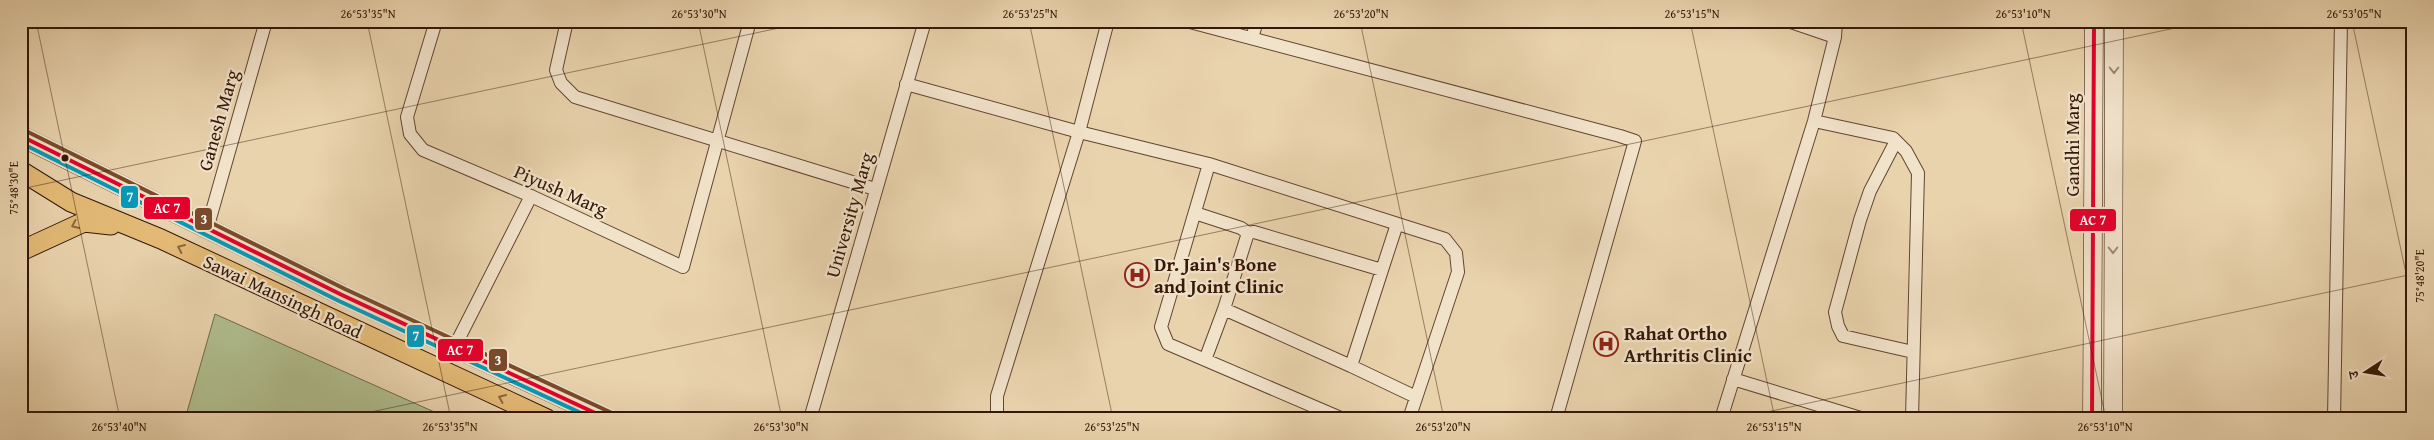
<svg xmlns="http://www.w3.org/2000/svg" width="2434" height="440" font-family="'Gentium Book Plus','Noto Serif Devanagari',serif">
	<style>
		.green { fill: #b0be8f; stroke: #726a4a }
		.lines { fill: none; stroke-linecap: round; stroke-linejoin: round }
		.street-casing { stroke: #614630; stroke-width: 14 }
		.secondary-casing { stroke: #341706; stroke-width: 19 }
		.primary-casing { stroke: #341706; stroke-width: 21 }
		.street { stroke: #f1e2ca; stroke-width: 12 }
		.secondary { stroke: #f1e2ca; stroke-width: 18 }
		.primary { stroke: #e4ba76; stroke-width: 19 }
		.bus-1-casing { stroke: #f1e2ca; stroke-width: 8 }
		.bus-2-casing { stroke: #f1e2ca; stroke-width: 8 }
		.bus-3-casing { stroke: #f1e2ca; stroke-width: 8 }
		.bus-1 { stroke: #e4002b; stroke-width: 4 }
		.bus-2 { stroke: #059aba; stroke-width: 4 }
		.bus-3 { stroke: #7a4b2a; stroke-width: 4 }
		.oneway { stroke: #9c8772 }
		.oneway2 { stroke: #8c683e }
		.ticks { fill: none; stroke: #341706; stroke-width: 1; stroke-opacity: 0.45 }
		.bus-dot { fill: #341706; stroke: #f1e2ca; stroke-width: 2 }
		.labels { text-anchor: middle; stroke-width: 4.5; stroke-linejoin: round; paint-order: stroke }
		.street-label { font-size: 19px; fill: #341706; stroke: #f1e2ca }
		.poi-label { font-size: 19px; font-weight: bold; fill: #341706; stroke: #f1e2ca; text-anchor: start }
		.line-badge { stroke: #f1e2ca; stroke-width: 2 }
		.badge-label { font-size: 14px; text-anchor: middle; font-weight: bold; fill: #fff }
		.neatline { fill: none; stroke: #341706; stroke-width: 2 }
		.ticks-label { font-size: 12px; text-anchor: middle; fill: #341706 }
	</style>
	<rect width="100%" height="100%" fill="#e9d3ad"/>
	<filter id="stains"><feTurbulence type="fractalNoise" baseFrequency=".004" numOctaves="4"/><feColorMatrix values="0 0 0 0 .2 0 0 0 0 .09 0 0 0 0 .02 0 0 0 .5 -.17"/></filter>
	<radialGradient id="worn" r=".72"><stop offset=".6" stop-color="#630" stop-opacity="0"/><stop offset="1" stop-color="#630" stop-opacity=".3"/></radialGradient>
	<path class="green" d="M 215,314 L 450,419 L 185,419 Z"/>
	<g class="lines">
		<defs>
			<path id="street" d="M 436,21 L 407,117 L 410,134 L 423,150 L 531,196 L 683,267 L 750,21
				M 567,21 L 556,70 L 561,83 L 575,97 L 875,189
				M 1186,21 L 1620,136 L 1635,141 L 1556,419
				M 1788,21 L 1835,37
				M 1252,38 L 1257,21
				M 906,84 L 1079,132 L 1209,164 L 1445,239 L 1456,253 L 1458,272 L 1409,419
				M 1814,121 L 1893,138 L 1906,151 L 1918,173 L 1912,419
				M 1896,141 L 1870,191 L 1860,220 L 1835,312 L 1838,326 L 1843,336 L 1913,352
				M 1209,164 L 1161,327 L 1168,344 L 1343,419
				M 1195,213 L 1241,228 L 1248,233
				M 207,229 L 266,21
				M 1382,270 L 1351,366 L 1416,397
				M 1224,309 L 1351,366
				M 455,346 L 531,196
				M 1205,360 L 1224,309 L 1248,233 L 1254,232 L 1382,270 L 1397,224
				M 1733,379 L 1864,419
				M 810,419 L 925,21
				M 997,419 L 997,396 L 1079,132 L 1108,21
				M 1721,419 L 1814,121 L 1835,37 L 1836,21
				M 2334,419 L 2341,21"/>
			<path id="secondary" d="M 21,22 L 21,21
				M 2092,419 L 2094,21
				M 2113,419 L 2114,21"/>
			<path id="primary" d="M 21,136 L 342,295 L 609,419
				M 21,171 L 71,202 L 161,239 L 547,419
				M 21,251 L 84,222 L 111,225"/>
		</defs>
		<use href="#street" class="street-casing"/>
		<use href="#secondary" class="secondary-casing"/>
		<use href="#primary" class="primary-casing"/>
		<use href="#street" class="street"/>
		<use href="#secondary" class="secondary"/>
		<use href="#primary" class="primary"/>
		<defs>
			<path id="bus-1" d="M 21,136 L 342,295 L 608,419
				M 2092,419 L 2094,21"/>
			<path id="bus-2" d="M 21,143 L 339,301 L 594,419"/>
			<path id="bus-3" d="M 24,130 L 345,289 L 612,413"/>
		</defs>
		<use href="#bus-1" class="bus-1-casing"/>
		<use href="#bus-2" class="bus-2-casing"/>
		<use href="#bus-3" class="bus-3-casing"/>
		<use href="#bus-1" class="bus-1"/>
		<use href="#bus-2" class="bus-2"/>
		<use href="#bus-3" class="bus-3"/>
	</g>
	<defs><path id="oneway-chevron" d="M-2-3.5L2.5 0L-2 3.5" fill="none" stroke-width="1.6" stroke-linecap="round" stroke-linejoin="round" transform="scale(1.25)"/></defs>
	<g class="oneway">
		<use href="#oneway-chevron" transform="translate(2114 70) rotate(90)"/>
		<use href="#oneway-chevron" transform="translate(2113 250) rotate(90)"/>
	</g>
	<g class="oneway2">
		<use href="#oneway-chevron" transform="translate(75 225) rotate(156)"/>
		<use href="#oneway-chevron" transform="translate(181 248) rotate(-155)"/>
		<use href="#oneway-chevron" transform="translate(502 398) rotate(-156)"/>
	</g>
	<path class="ticks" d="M 36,21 L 120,419M 367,21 L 451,419M 698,21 L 782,419M 1029,21 L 1113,419M 1360,21 L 1444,419M 1690,21 L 1775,419M 2021,21 L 2106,419M 2352,21 L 2413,306M 21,189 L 812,21M 338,419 L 2208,21M 1734,419 L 2413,274"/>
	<defs>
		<symbol id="hospital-ring" viewBox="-11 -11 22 22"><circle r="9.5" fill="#f1e2ca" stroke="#8f2418" stroke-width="1.5"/><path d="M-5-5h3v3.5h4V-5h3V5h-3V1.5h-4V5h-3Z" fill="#8f2418"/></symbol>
	</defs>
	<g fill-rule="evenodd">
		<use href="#hospital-ring" x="1123" y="261" width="28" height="28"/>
		<use href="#hospital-ring" x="1592" y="330" width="28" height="28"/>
	</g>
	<circle class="bus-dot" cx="65" cy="158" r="4.5"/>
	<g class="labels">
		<g class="street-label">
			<text transform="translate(218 120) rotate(-74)" y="7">Ganesh Marg</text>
			<text transform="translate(2072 145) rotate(-90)" y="7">Gandhi Marg</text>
			<text transform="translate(561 190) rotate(24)" y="7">Piyush Marg</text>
			<text transform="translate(849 215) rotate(-74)" y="7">University Marg</text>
			<text transform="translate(283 296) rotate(25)" y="7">Sawai Mansingh Road</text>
		</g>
		<g class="poi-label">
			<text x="1154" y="271">Dr. Jain's Bone<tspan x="1154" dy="22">and Joint Clinic</tspan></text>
			<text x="1624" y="340">Rahat Ortho<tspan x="1624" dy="22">Arthritis Clinic</tspan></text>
		</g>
	</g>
	<g class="line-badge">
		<rect x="120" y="185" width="19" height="24" rx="5" fill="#059aba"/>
		<rect x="143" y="196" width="48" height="24" rx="5" fill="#e4002b"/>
		<rect x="194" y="207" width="19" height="24" rx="5" fill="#7a4b2a"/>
		<rect x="2069" y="208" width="48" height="24" rx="5" fill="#e4002b"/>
		<rect x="406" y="324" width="19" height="24" rx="5" fill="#059aba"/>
		<rect x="437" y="338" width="47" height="24" rx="5" fill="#e4002b"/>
		<rect x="488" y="348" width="20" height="24" rx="5" fill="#7a4b2a"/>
	</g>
	<g class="badge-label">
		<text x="130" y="202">7</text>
		<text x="167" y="213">AC 7</text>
		<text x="204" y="224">3</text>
		<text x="2093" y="225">AC 7</text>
		<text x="416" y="341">7</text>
		<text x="460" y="355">AC 7</text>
		<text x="498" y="365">3</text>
	</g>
	<rect width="2434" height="440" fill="none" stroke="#e9d3ad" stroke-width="55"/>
	<g transform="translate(2366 372) rotate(258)" stroke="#f1e2ca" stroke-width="4" paint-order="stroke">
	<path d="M0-4L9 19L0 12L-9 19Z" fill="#341706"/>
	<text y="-8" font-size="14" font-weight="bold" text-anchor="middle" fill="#341706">उ</text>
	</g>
	<rect x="28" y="28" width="2378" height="384" class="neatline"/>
	<g class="ticks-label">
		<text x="368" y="18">26°53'35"N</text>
		<text x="699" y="18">26°53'30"N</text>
		<text x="1030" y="18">26°53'25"N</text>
		<text x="1361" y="18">26°53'20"N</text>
		<text x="1692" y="18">26°53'15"N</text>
		<text x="2023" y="18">26°53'10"N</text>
		<text x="2354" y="18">26°53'05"N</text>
		<text transform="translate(14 188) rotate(-90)" y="4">75°48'30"E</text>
		<text transform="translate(2420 276) rotate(-90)" y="4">75°48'20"E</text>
		<text x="119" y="431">26°53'40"N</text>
		<text x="450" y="431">26°53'35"N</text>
		<text x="781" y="431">26°53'30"N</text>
		<text x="1112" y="431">26°53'25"N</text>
		<text x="1443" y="431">26°53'20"N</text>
		<text x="1774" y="431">26°53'15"N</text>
		<text x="2105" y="431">26°53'10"N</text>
	</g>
	<rect width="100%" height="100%" filter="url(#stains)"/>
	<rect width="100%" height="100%" fill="url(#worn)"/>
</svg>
